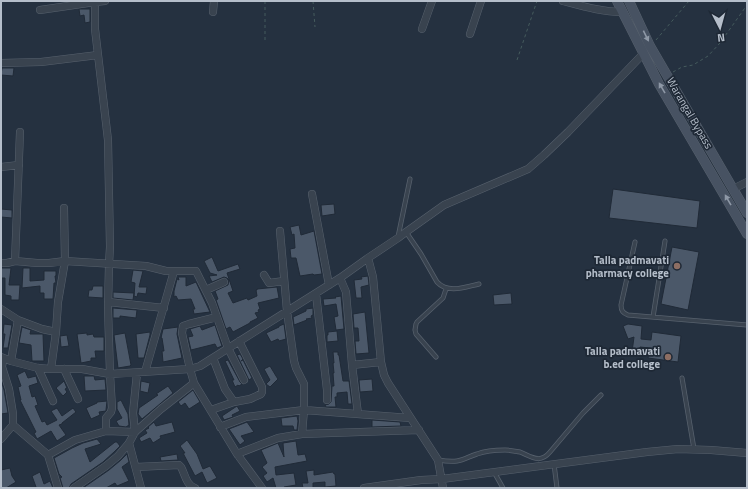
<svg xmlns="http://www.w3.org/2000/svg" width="748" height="489" font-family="'Titillium Web',sans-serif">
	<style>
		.building { fill: #4b5869; stroke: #202a37 }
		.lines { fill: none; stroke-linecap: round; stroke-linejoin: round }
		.lane-casing { stroke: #57616d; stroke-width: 5 }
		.street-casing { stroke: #57616d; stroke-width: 8 }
		.secondary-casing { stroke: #57616d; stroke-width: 10 }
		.path { stroke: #455b5d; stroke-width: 1; stroke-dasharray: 3 3; stroke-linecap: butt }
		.lane { stroke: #39434f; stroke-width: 3.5 }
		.street { stroke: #39434f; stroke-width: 7 }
		.secondary { stroke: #475262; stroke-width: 9 }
		.oneway { fill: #8e98a6 }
		.education-dot { fill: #8d6e63; stroke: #1e2835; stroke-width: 1.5 }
		.labels { text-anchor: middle; stroke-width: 3.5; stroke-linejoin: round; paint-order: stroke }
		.street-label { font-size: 11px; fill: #b5beca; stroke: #1e2835 }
		.poi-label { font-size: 11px; font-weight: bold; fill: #b5beca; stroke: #1e2835; text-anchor: end }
	</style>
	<rect width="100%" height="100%" fill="#253140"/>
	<path class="building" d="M 79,9 L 90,9 L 90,22 L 85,23 L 84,15 L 80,16 Z
		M 2,68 L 14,68 L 13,76 L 1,75 Z
		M 613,189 L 700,201 L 697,228 L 609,218 Z
		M 334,204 L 335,214 L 322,216 L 321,205 Z
		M 1,209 L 12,210 L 12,218 L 1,217 Z
		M 299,225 L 301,235 L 314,231 L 322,274 L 314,275 L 313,274 L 300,276 L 296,258 L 291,258 L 290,249 L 295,248 L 294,234 L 292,235 L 290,227 Z
		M 672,247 L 699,252 L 688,310 L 661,304 Z
		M 212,257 L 218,271 L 238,264 L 240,269 L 227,273 L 233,291 L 228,293 L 233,303 L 247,298 L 248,300 L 257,296 L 256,290 L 257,290 L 257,289 L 277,287 L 279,298 L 258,303 L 260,309 L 258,310 L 259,312 L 255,313 L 258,318 L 250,322 L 250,323 L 233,332 L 230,327 L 226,329 L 216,300 L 218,299 L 215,291 L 228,285 L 229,280 L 227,278 L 224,277 L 212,282 L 209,276 L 217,275 L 210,273 L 204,261 Z
		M 1,268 L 11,268 L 9,285 L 20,285 L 19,300 L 11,300 L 11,296 L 5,295 L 5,278 L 1,278 Z
		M 23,268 L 30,268 L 30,281 L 44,280 L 44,271 L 56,271 L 56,276 L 55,276 L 56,283 L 54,283 L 53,299 L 44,299 L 44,293 L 40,293 L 40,286 L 22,288 Z
		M 133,270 L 143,271 L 139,287 L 147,287 L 146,294 L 138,293 L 137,297 L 134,296 L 135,283 L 131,282 Z
		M 368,276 L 369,285 L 361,287 L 362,298 L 356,298 L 354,280 L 362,279 L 361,277 Z
		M 178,277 L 186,277 L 186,286 L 196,282 L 210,312 L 194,314 L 193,309 L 195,309 L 191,299 L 178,300 L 176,296 L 174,297 L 174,291 L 177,279 L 179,280 Z
		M 93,286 L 103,286 L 103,298 L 88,297 L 89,290 L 92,290 Z
		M 113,292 L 134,293 L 133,300 L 113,298 Z
		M 511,293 L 512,304 L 494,305 L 493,295 Z
		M 341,296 L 344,329 L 336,330 L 334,317 L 338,316 L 336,304 L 324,306 L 323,299 L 336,298 L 335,297 Z
		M 113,308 L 137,310 L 136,318 L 120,316 L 120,318 L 113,318 Z
		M 313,308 L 313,315 L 311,316 L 312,318 L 306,319 L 307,320 L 294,325 L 293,317 L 306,311 L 306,309 Z
		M 365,312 L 369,353 L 356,354 L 355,341 L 359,341 L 358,328 L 354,328 L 353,314 Z
		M 4,324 L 12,325 L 8,348 L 3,348 L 5,334 L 3,334 Z
		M 284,324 L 286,339 L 279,341 L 278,339 L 271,342 L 266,333 L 279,327 L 279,326 Z
		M 628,324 L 642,326 L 641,339 L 651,340 L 652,332 L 681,336 L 678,362 L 648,358 L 650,348 L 640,347 L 639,353 L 632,352 L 634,337 L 628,339 L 623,326 Z
		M 215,325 L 222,346 L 217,348 L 215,344 L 191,350 L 188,337 L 193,336 L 190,329 L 200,326 L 202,330 Z
		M 22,327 L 31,330 L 30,334 L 43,334 L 44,361 L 32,361 L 31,345 L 19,343 Z
		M 178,327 L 177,334 L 182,358 L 163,362 L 162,351 L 164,351 L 162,338 L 161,338 L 163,329 Z
		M 337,331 L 338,341 L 327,342 L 327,335 L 328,335 L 328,332 Z
		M 150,332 L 150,335 L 144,358 L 138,358 L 136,334 Z
		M 87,333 L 87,335 L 93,334 L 94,337 L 104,337 L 104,351 L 95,351 L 96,358 L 91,358 L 91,361 L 81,363 L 77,334 Z
		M 125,333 L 131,365 L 130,366 L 118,368 L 114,335 Z
		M 67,335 L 69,346 L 61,347 L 60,336 Z
		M 333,352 L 338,352 L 338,355 L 339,355 L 343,381 L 349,381 L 352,404 L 348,404 L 347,392 L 337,393 L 337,397 L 335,397 L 336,407 L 326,407 L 325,405 L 329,404 L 331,402 L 332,386 L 334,386 L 333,373 L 334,373 L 333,363 L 334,363 Z
		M 240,354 L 243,359 L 241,361 L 243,360 L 252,378 L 249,380 L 237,355 Z
		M 228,360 L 240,382 L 242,384 L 239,386 L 238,385 L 235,387 L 232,380 L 234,380 L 225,361 Z
		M 270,366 L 276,376 L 278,379 L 270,387 L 266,384 L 270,380 L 264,369 Z
		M 25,371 L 28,378 L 36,376 L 38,383 L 29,386 L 32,397 L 35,396 L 38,405 L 35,406 L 42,422 L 45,421 L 47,425 L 57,420 L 51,411 L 57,408 L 62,416 L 73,408 L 76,412 L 62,423 L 62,424 L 59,425 L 66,435 L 57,441 L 51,431 L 37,439 L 34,433 L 36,432 L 20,400 L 21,400 L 18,387 L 21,386 L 17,375 Z
		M 84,376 L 94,376 L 95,380 L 105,379 L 106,390 L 85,391 Z
		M 372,379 L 373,391 L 360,392 L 359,380 Z
		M 1,380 L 4,390 L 8,413 L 1,414 Z
		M 64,381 L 67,388 L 65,389 L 67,392 L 63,396 L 56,388 Z
		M 141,381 L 150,383 L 148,393 L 140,391 Z
		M 168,386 L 173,393 L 142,419 L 138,414 L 139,408 L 158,395 L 156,394 Z
		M 193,390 L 200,402 L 189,409 L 185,403 L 181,406 L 178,402 Z
		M 121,400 L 128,414 L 129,425 L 126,427 L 119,426 L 116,421 L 122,418 L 117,409 L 117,402 Z
		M 107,401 L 106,410 L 106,411 L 99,412 L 100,415 L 91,419 L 86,408 L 97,403 L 97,402 Z
		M 237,406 L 240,411 L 232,415 L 233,417 L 224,420 L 222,416 Z
		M 297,416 L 298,421 L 297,430 L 294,430 L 293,426 L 282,426 L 281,418 Z
		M 372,420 L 400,422 L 401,426 L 372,427 Z
		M 154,422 L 156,426 L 172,422 L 175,432 L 160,436 L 161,438 L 153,443 L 150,438 L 141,442 L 139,438 L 147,433 L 145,430 L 149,428 L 148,427 Z
		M 247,422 L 254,432 L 241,436 L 245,441 L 240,445 L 229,429 Z
		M 97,439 L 101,444 L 85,449 L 90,462 L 115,442 L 117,442 L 120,446 L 114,452 L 103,462 L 71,484 L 69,488 L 63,488 L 60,478 L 62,477 L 59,474 L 54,458 L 72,448 L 83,443 Z
		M 187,440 L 197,454 L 203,469 L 210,466 L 217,478 L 207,483 L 202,472 L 195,476 L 183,453 L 185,453 L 180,446 Z
		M 296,441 L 298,455 L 305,454 L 307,461 L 275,467 L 276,475 L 294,473 L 296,485 L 284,487 L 285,488 L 276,488 L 273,478 L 267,482 L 263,476 L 267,473 L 262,467 L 267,463 L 261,450 L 278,443 L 284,457 L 283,443 Z
		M 127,454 L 129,462 L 122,467 L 129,481 L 117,486 L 115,483 L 106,488 L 83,488 L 109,470 L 121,460 Z
		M 177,454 L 178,460 L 161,461 L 160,457 Z
		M 10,468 L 12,476 L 16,482 L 6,488 L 1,488 L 1,470 Z
		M 314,470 L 314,475 L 333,472 L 334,474 L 335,474 L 336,486 L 325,487 L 325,482 L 313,483 L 313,488 L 303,488 L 302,483 L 308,483 L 306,471 Z
		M 40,472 L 44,484 L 50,481 L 53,488 L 34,488 L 36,487 L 32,476 Z"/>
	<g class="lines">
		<defs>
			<path id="lane" d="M 406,232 L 421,254 L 437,282 C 448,294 465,287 479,284
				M 398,237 L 410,179
				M 635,242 L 621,305 C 621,311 623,313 628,315 L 747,325
				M 653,317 L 665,241
				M 436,357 L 416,334 L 415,330 L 416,324 L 417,322 L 443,298 L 446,289
				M 682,378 L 694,449
				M 438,460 C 444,461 451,462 457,461 C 464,460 470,456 477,454 C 485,451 496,450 505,450 C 510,450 515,451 520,452 C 532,457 540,464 550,452 L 583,413 L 601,395
				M 554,464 L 557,488
				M 494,472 L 503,488"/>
			<path id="street" d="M 105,1 L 95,2 L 95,29 L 108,140 L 110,247 L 109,264 L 108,308 L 110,374 L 112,408 L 111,412 L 106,418 L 106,431
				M 563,1 C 582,6 602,12 622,12
				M 40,10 L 95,2
				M 213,12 L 214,1
				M 422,29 L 432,1
				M 470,34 L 481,1
				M 1,63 L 41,62 L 98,55
				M 1,167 L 19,165
				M 733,189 L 747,182
				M 312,194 L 329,285
				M 280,231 L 287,311 L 294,361 L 296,368 L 304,384 L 304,410 L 302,434
				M 15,261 L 20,132
				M 1,263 L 7,263 L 15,261 L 37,263 L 49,263 L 65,261 L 146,266 L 166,271 L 196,271 L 212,303 L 228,348 L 244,380
				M 264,275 L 269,283 L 284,281
				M 340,278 L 346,292 L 352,365 L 358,414
				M 206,290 L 224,282
				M 316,294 L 327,390 L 327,400
				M 108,302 L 164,308
				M 1,309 L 18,320 L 42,329 L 56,332
				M 217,317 L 189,324 L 183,326 L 182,333 L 190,369 L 194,383 L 237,454 L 262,488
				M 1,357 L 11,361 L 38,368 L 51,369 L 82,369 L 110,374 L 190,369 L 200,366 L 340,278 L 368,258 L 398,238 L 406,232 L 444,205 L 528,169 L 544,155 L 568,132 L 643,54
				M 213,358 L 225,389 L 234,402
				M 11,361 L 18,320
				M 381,362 L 384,375 L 388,383 L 438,460 L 443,488
				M 352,365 L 381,362 L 373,277 L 368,258
				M 38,368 L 53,401
				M 51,369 L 56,332 L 58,302 L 65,261 L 64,208
				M 64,369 L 78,399
				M 145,372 L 174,271
				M 211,410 L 234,402 L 250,399 L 261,394 L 262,392 L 262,387 L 239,341
				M 13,425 L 48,455
				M 220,427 L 246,417 L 304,410 L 410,418
				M 1,439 L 13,425 L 13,414 L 9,389 L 2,367 L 3,358
				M 129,443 L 141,488
				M 237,454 L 278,438 L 302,434 L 419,430
				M 136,467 L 179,465 L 181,467 C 185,474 186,485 195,488
				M 58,488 L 48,455 L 75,440 L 106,431 L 135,432 L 133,413 L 137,373
				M 74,488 L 106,466 L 118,456 L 129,443 L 135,432 L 161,409 L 194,383
				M 364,488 L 421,480 L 442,479 L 647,452 L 678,449 L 711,450 L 747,453"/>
			<path id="secondary" d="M 617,1 L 659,84 L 747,234
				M 629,1 L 650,46 L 747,213"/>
		</defs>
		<use href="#lane" class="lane-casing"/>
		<use href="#street" class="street-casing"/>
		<use href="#secondary" class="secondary-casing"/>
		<path class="path" d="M 313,1 L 315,27
			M 265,40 L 265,1
			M 656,40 L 689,1
			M 517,60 L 537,1
			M 673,72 L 682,67 L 693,65 L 708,56 L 720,43 L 747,5"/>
		<use href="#lane" class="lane"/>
		<use href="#street" class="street"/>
		<use href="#secondary" class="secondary"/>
	</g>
	<defs><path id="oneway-solid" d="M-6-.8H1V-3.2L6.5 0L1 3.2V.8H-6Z"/></defs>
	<g class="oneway">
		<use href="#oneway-solid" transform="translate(646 36) rotate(64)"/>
		<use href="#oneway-solid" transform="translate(662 88) rotate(-120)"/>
		<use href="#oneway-solid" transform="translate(728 200) rotate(-120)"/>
	</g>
	<g class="education-dot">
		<circle cx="677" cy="266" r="4"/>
		<circle cx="668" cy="357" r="4"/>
	</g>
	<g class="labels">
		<g class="street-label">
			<text transform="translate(690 113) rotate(60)" y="4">Warangal Bypass</text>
		</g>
		<g class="poi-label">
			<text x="669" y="264">Talla padmavati<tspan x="669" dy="13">pharmacy college</tspan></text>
			<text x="660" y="355">Talla padmavati<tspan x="660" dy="13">b.ed college</tspan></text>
		</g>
	</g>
	<rect width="748" height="489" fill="none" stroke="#b5beca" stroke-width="4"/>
	<g transform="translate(720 28) rotate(174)" stroke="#1e2835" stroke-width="3" paint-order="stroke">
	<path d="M0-3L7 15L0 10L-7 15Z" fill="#b5beca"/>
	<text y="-6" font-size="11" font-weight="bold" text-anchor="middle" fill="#b5beca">N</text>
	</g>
</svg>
